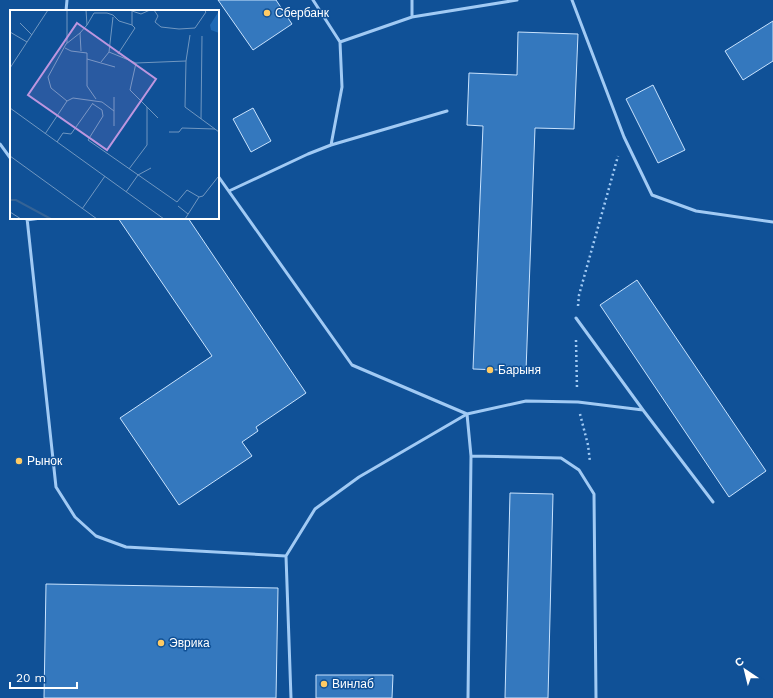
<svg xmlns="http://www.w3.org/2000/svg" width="773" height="698" font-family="'Work Sans',sans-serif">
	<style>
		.building { fill: #3478be; stroke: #c9e3fe }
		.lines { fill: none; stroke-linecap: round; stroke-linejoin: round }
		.path { stroke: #a1caf4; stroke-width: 2.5; stroke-dasharray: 2 3; stroke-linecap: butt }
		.lane { stroke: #a1caf4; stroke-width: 3 }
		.poi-dot { fill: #ffcb64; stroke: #105197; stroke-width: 1.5 }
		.labels { text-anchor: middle; stroke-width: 3; stroke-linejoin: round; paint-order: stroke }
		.poi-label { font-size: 12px; fill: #fff; stroke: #105197; text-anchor: start }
		.inset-river { fill: none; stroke: #346396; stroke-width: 2 }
		.inset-road { fill: none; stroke: #7097c1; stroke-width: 1 }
		.view { fill: #bd96df; fill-opacity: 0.15; stroke: #bd96df; stroke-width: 2 }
		.inset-edge { fill: none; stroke: #fff; stroke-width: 2 }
	</style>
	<rect width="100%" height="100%" fill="#105197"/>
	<path class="building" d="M 218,0 L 276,0 L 292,24 L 253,50 Z
		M 773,21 L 773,61 L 743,80 L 725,51 Z
		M 518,32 L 578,34 L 574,129 L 535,128 L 526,371 L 473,369 L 483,126 L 467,125 L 469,73 L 517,75 Z
		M 653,85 L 685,150 L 658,163 L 626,99 Z
		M 253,108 L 271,141 L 251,152 L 233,119 Z
		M 118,218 L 188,218 L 306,393 L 256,427 L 258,431 L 242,442 L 252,456 L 179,505 L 120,418 L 212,356 Z
		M 637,280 L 766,471 L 729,497 L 600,305 Z
		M 510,493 L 553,494 L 548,698 L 505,698 Z
		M 46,584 L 278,588 L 276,698 L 44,698 Z
		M 316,675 L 393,675 L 392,698 L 316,698 Z"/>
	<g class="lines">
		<path class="path" d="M 578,306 L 579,295 L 618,156
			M 576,340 L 577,389
			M 580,414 L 588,445 L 590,462"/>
		<path class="lane" d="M 313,0 L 340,42
			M 412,0 L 412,17
			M 572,0 L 624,137 L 652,195 L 696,211 L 773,222
			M 66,11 L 67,0
			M 0,144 L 11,159
			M 331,145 L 342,87 L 340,42 L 412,17 L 517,0
			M 218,176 L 352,365 L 467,414
			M 229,191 L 308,154 L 331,145 L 447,111
			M 27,218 L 56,487 L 75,517 L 96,536 L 126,547 L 286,556
			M 27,220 L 41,218
			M 576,318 L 643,410
			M 467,414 L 471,456 L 468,698
			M 471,456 L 561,458 L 579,470 L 594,494 L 596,698
			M 291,698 L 286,556 L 315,509 L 359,477 L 467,414 L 526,401 L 578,402 L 643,410 L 713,502"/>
	</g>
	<g class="poi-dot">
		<circle cx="267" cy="13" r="4"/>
		<circle cx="490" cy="370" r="4"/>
		<circle cx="19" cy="461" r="4"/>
		<circle cx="161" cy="643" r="4"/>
		<circle cx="324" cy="684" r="4"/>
	</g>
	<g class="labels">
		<g class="poi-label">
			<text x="275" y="17">Сбербанк</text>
			<text x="498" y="374">Барыня</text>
			<text x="27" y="465">Рынок</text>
			<text x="169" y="647">Эврика</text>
			<text x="332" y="688">Винлаб</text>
		</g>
	</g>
	<g transform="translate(10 10)">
		<rect width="209" height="209" fill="#105197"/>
		<path d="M 209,1 L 209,23 L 201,20 L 200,15 Z" fill="#1f69b5"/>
		<path class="inset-river" d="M 0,190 L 6,190 L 41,209"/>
		<path class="inset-road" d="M 57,0 L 57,33M 76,0 L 77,15 L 84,3 L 97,3 L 103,5 L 109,11 L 122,15M 144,0 L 148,6 L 145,12 L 151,17 L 169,19 L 185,18 L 196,2 L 194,0M 122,1 L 131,4 L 140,0M 10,13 L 22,25M 0,22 L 17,32M 55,38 L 61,41 L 77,43 L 77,76 L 86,89M 71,41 L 70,23 L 77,15M 99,42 L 103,7M 108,44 L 125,18 L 122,15 L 122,0M 77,49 L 105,57M 176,51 L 180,25M 91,52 L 99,42 L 126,53 L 120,80 L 148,108M 126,53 L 176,51 L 175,97 L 209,122M 0,58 L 38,0M 104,87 L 104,101M 57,91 L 41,78 L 38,67 L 56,34 L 70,23M 83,94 L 92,100 L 93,106 L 78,130 L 167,192 L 177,180 L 189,187M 0,98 L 154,209M 191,109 L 192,26M 159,122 L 169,122 L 172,118 L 205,119M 35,124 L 57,91 L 63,88 L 92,92 L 104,101 L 104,116M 47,132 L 53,123 L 61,124 L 83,93M 0,146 L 87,209M 119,159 L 137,135 L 137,97M 116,182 L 128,165 L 141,158M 168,196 L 178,204M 72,199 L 95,166M 0,202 L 11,209M 175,209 L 189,187 L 193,186 L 208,167"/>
		<path class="view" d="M 67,13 L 146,69 L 97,140 L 18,85 Z"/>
		<rect width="209" height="209" class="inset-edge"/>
	</g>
	<g transform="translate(745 670) rotate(325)" stroke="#105197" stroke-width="3" paint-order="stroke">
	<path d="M0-3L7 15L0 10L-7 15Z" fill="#ffffff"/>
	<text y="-6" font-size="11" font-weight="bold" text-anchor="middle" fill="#ffffff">С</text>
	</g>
	<path d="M10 682v6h67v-6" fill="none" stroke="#ffffff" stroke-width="2"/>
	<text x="16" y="682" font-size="12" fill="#ffffff" stroke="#105197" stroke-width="3" paint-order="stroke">20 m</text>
</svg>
